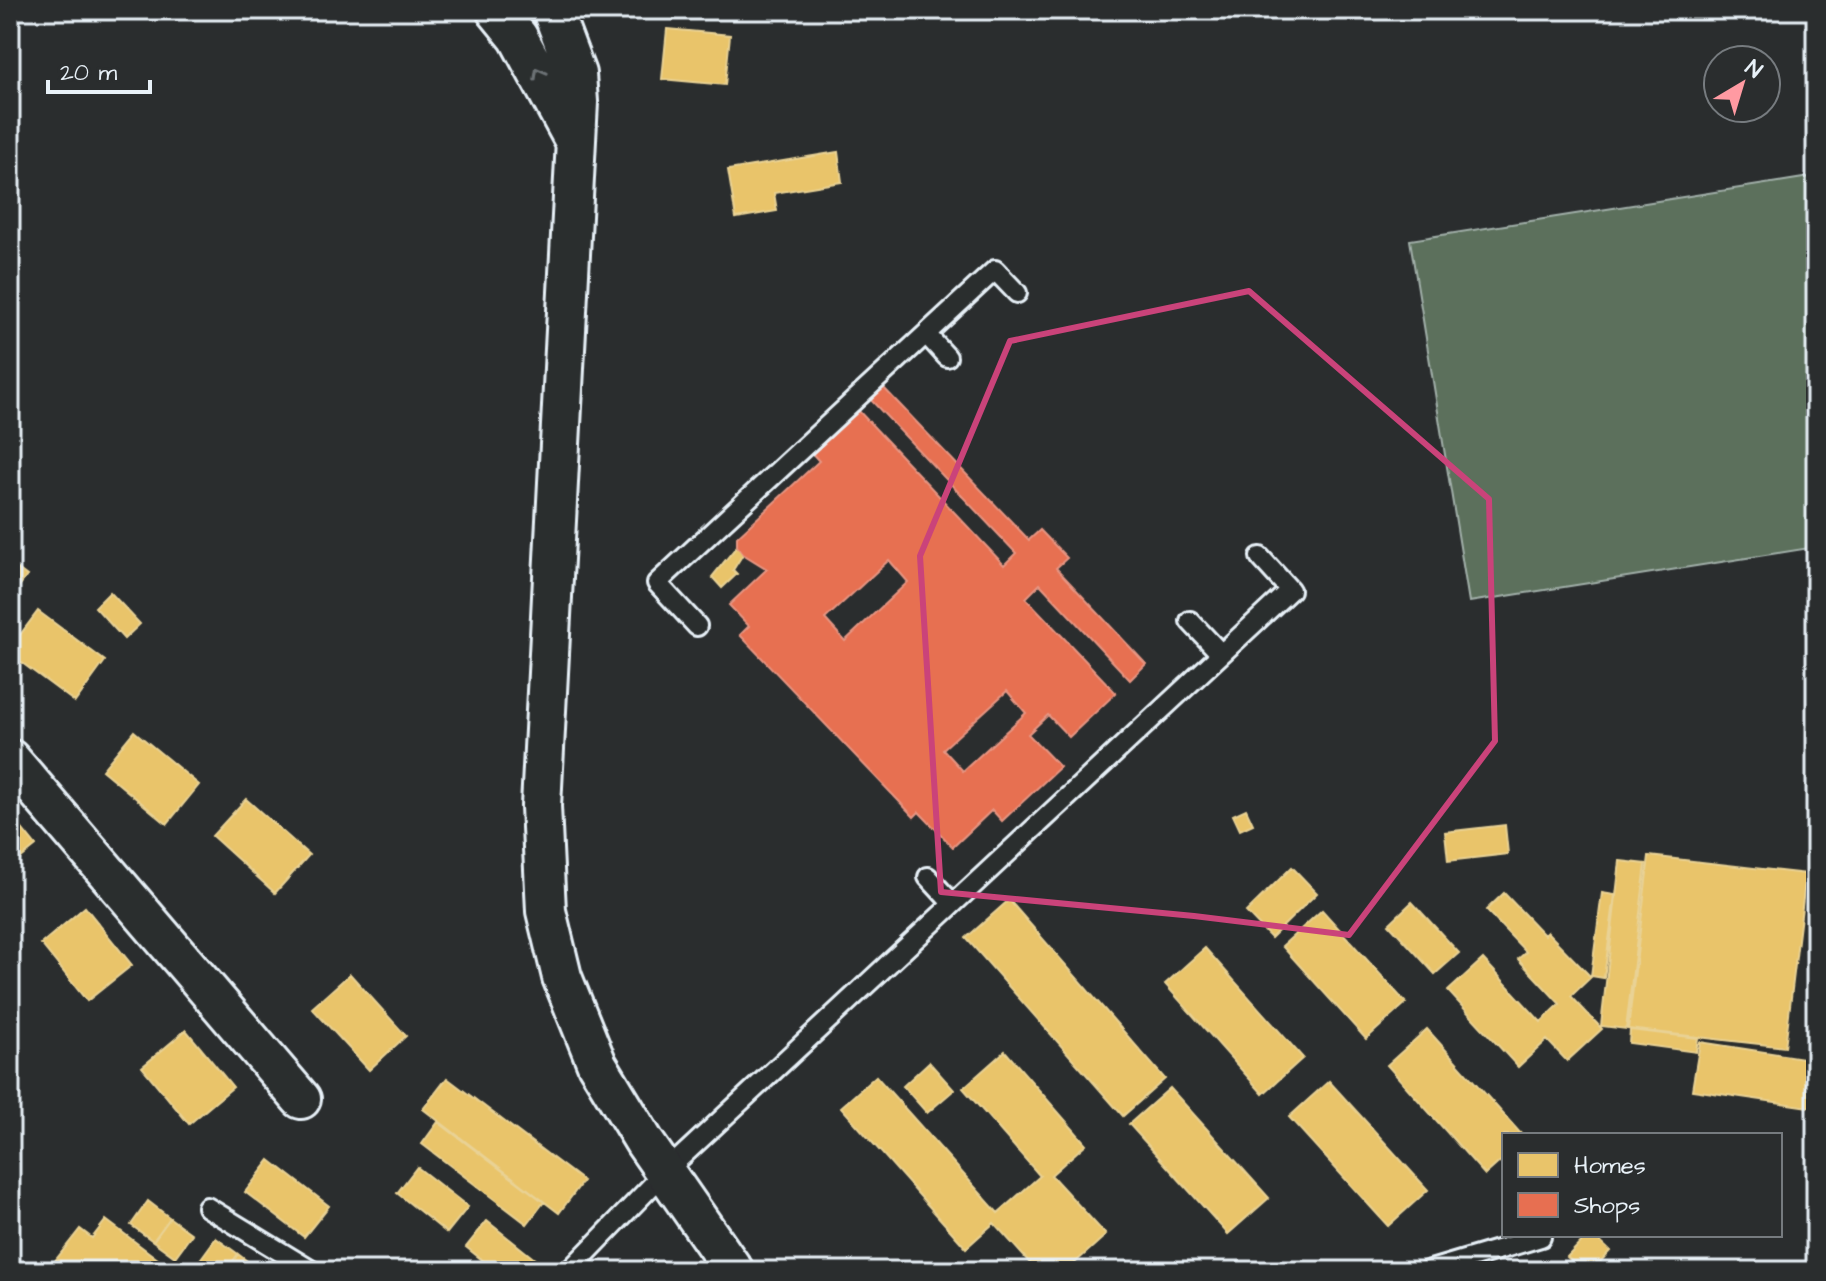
<svg xmlns="http://www.w3.org/2000/svg" width="1826" height="1281" font-family="'Architects Daughter',sans-serif">
	<style>
		.green { fill: #5c705b; stroke: #a2b0aa; stroke-width: 2 }
		.homes { fill: #e9c46a; stroke: #e9d295; stroke-width: 2 }
		.shops { fill: #e76f51; stroke: #e79683; stroke-width: 2; fill-rule: evenodd }
		.lines { fill: none; stroke-linecap: round; stroke-linejoin: round }
		.service-casing { stroke: #e8f1f8; stroke-width: 24 }
		.minor-casing { stroke: #e8f1f8; stroke-width: 44 }
		.service { stroke: #2a2d2e; stroke-width: 18 }
		.minor { stroke: #2a2d2e; stroke-width: 38 }
		.oneway { stroke: #6c7275 }
		.marked { fill: none; stroke: #ca437a; stroke-width: 6; stroke-linejoin: round }
	</style>
	<rect width="100%" height="100%" fill="#2a2d2e"/>
	<filter id="ink" filterUnits="userSpaceOnUse"><feTurbulence type="fractalNoise" baseFrequency=".0125" numOctaves="2"/><feDisplacementMap in="SourceGraphic" scale="16" xChannelSelector="R" yChannelSelector="G"/><feConvolveMatrix kernelMatrix="1 2 1 2 8 2 1 2 1" color-interpolation-filters="sRGB"/></filter>
	<g filter="url(#ink)">
		<path class="green" d="M 1816,176 L 1816,547 L 1469,602 L 1410,240 Z"/>
		<path class="homes" d="M 667,29 L 730,35 L 725,85 L 662,79 Z
			M 838,152 L 842,182 L 774,193 L 777,211 L 736,218 L 728,170 Z
			M 737,546 L 743,554 L 733,570 L 737,574 L 722,588 L 712,577 Z
			M 10,563 L 27,576 L 10,598 Z
			M 110,592 L 140,624 L 124,639 L 95,607 Z
			M 38,611 L 105,661 L 75,702 L 10,654 L 10,648 Z
			M 134,731 L 199,785 L 167,824 L 102,770 Z
			M 246,799 L 309,855 L 275,893 L 212,836 Z
			M 1246,809 L 1253,824 L 1240,830 L 1233,815 Z
			M 10,814 L 36,846 L 10,867 Z
			M 1505,825 L 1508,854 L 1448,861 L 1445,832 Z
			M 1649,856 L 1806,874 L 1785,1047 L 1628,1029 Z
			M 1620,861 L 1646,864 L 1626,1029 L 1601,1026 Z
			M 1292,867 L 1317,893 L 1271,938 L 1246,912 Z
			M 1504,893 L 1544,935 L 1547,932 L 1591,977 L 1571,996 L 1602,1029 L 1567,1061 L 1547,1040 L 1518,1067 L 1448,991 L 1483,959 L 1541,1022 L 1560,1004 L 1518,959 L 1526,952 L 1486,910 Z
			M 1602,893 L 1615,895 L 1604,978 L 1591,976 Z
			M 1009,900 L 1165,1079 L 1123,1116 L 966,938 Z
			M 1412,902 L 1459,953 L 1435,974 L 1389,924 Z
			M 85,907 L 132,965 L 87,1001 L 41,944 Z
			M 1322,910 L 1406,1003 L 1366,1039 L 1282,946 Z
			M 1205,948 L 1303,1058 L 1263,1094 L 1165,984 Z
			M 350,974 L 406,1036 L 369,1070 L 312,1008 Z
			M 1427,1029 L 1522,1135 L 1504,1135 L 1504,1158 L 1485,1175 L 1387,1065 Z
			M 186,1030 L 233,1087 L 189,1124 L 142,1067 Z
			M 1630,1030 L 1698,1038 L 1696,1052 L 1629,1043 Z
			M 1700,1042 L 1816,1060 L 1816,1108 L 1692,1090 Z
			M 1005,1051 L 1086,1144 L 1051,1175 L 1106,1235 L 1066,1271 L 1037,1271 L 994,1223 L 966,1248 L 841,1107 L 876,1076 L 998,1213 L 1040,1176 L 963,1088 Z
			M 929,1062 L 954,1090 L 927,1113 L 903,1086 Z
			M 447,1078 L 583,1181 L 559,1213 L 423,1109 Z
			M 1329,1081 L 1428,1190 L 1388,1226 L 1289,1117 Z
			M 1170,1088 L 1269,1198 L 1228,1234 L 1129,1124 Z
			M 438,1122 L 544,1202 L 527,1224 L 422,1144 Z
			M 270,1160 L 329,1206 L 304,1237 L 245,1192 Z
			M 417,1167 L 468,1207 L 447,1233 L 397,1193 Z
			M 148,1201 L 170,1218 L 153,1241 L 131,1225 Z
			M 170,1218 L 192,1234 L 175,1257 L 153,1241 Z
			M 106,1220 L 159,1260 L 152,1269 L 155,1271 L 66,1271 L 54,1262 L 80,1229 L 92,1238 Z
			M 487,1221 L 537,1261 L 529,1271 L 496,1271 L 466,1247 Z
			M 1588,1235 L 1593,1235 L 1610,1251 L 1592,1271 L 1582,1271 L 1567,1257 Z
			M 216,1238 L 238,1254 L 226,1271 L 212,1271 L 199,1261 Z
			M 238,1254 L 260,1271 L 226,1271 Z"/>
		<path class="shops" d="M 882,386 L 1029,540 L 1040,530 L 1067,558 L 1056,568 L 1146,664 L 1130,680 L 1040,584 L 1026,598 L 1116,693 L 1069,737 L 1048,715 L 1028,734 L 1060,767 L 1002,821 L 992,810 L 953,847 L 919,812 L 914,817 L 740,635 L 749,626 L 729,605 L 767,569 L 743,554 L 737,546 L 737,537 L 819,461 L 809,450 L 855,407 L 1004,565 L 1016,553 L 869,398 ZM 889,560 L 908,582 L 845,641 L 825,619 ZM 1007,691 L 1026,713 L 963,771 L 943,749 Z"/>
		<g class="lines">
			<defs>
				<path id="service" d="M 926,334 L 947,357
					M 1190,621 L 1221,654
					M 697,626 L 657,583 L 995,270 L 1017,293
					M 928,877 L 952,903
					M 207,1207 L 312,1271
					M 569,1271 L 665,1172 L 1290,590 L 1260,557
					M 1427,1271 L 1541,1237"/>
				<path id="minor" d="M 496,10 L 518,37 L 574,140
					M 552,10 L 576,74 L 578,102 L 541,806 L 546,911 L 562,977 L 597,1064 L 645,1143 L 734,1271
					M 10,759 L 301,1099"/>
			</defs>
			<use href="#service" class="service-casing"/>
			<use href="#minor" class="minor-casing"/>
			<use href="#service" class="service"/>
			<use href="#minor" class="minor"/>
		</g>
		<defs><path id="oneway-chevron" d="M-2-3.5L2.5 0L-2 3.5" fill="none" stroke-width="1.6" stroke-linecap="round" stroke-linejoin="round" transform="scale(2)"/></defs>
		<use class="oneway" href="#oneway-chevron" transform="translate(539 73) rotate(-119)"/>
	</g>
	<path class="marked" d="M 1249,291 L 1489,499 L 1495,741 L 1349,935 L 1194,916 L 941,892 L 920,556 L 1010,341 Z"/>
	<rect width="1826" height="1281" fill="none" stroke="#2a2d2e" stroke-width="40"/>
	<rect x="20" y="20" width="1786" height="1241" fill="none" stroke="#e8f1f8" stroke-width="3" filter="url(#ink)"/>
	<rect x="1502" y="1133" width="280" height="104" fill="#2a2d2e" stroke="#767b7f" stroke-width="2"/>
	<rect x="1518" y="1153" width="40" height="24" fill="#e9c46a" stroke="#767b7f" stroke-width="2"/>
	<text x="1574" y="1173" font-size="24" fill="#e8f1f8">Homes</text>
	<rect x="1518" y="1193" width="40" height="24" fill="#e76f51" stroke="#767b7f" stroke-width="2"/>
	<text x="1574" y="1213" font-size="24" fill="#e8f1f8">Shops</text>
	<g transform="translate(1742 84) rotate(38)"><circle r="38" fill="#2a2d2e" stroke="#767b7f" stroke-width="2"/>
	<path d="M0-6L14 30L0 20L-14 30Z" fill="#ff9aa2"/>
	<text y="-12" font-size="22" font-weight="bold" text-anchor="middle" fill="#e8f1f8">N</text>
	</g>
	<path d="M48 80v12h102v-12" fill="none" stroke="#e8f1f8" stroke-width="4"/>
	<text x="60" y="80" font-size="24" fill="#e8f1f8" stroke="#2a2d2e" stroke-width="6" paint-order="stroke">20 m</text>
</svg>
